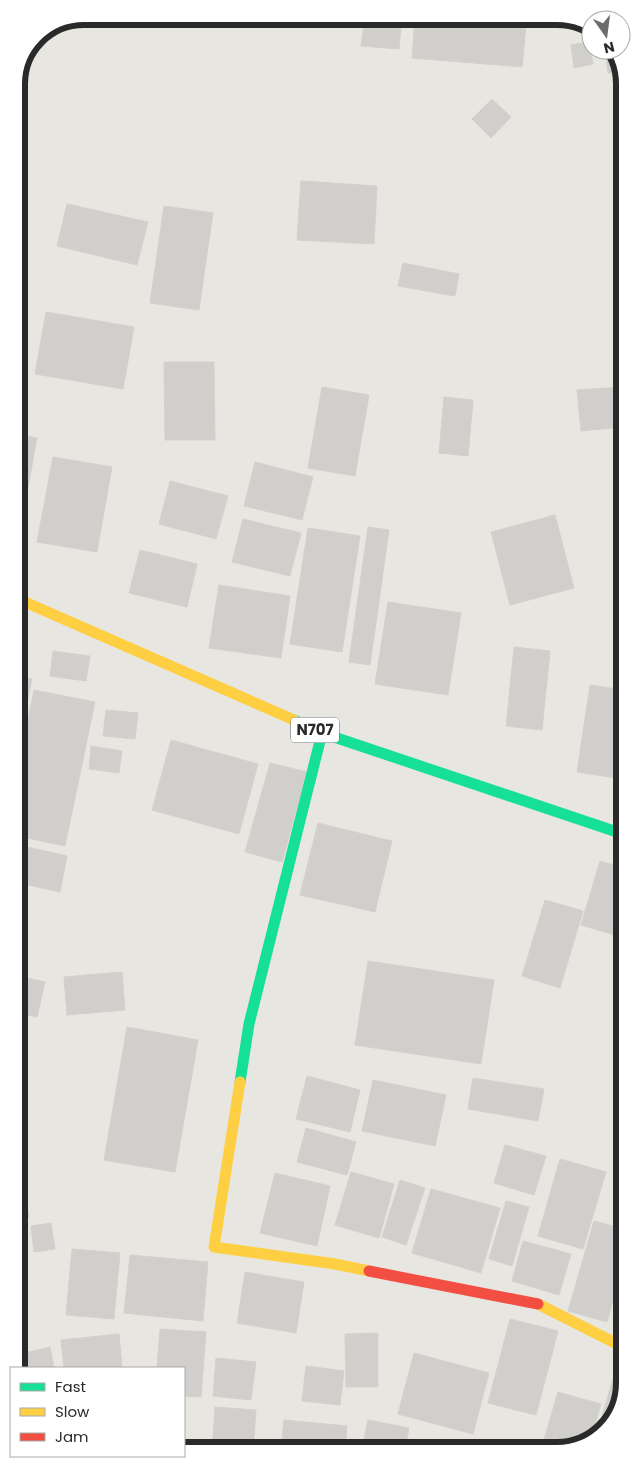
<svg xmlns="http://www.w3.org/2000/svg" width="641" height="1467" font-family="Poppins,sans-serif">
	<style>
		.building { fill: #d1cfcb; stroke: #d3d1cc }
		.lines { fill: none; stroke-linecap: round; stroke-linejoin: round }
		.fast { stroke: #16e098; stroke-width: 11 }
		.slow { stroke: #ffcf43; stroke-width: 11 }
		.jam { stroke: #f24e42; stroke-width: 11 }
		.labels { text-anchor: middle; stroke-width: 4; stroke-linejoin: round; paint-order: stroke }
		.shield { fill: #fff; stroke: #6a6a6a; stroke-width: 1 }
		.shield-label { font-size: 15px; font-weight: bold; fill: #2a2a2a }
		.rim { fill: none; stroke: #2a2a2a; stroke-width: 6 }
	</style>
	<rect width="100%" height="100%" fill="#e8e6e0"/>
	<path class="building" d="M 365,16 L 402,16 L 399,49 L 361,46 Z
		M 415,16 L 527,16 L 522,67 L 412,58 Z
		M 589,42 L 593,64 L 574,68 L 571,45 Z
		M 605,50 L 612,50 L 621,62 L 621,72 L 608,73 Z
		M 492,99 L 511,117 L 491,138 L 472,119 Z
		M 301,181 L 377,186 L 374,244 L 297,240 Z
		M 67,204 L 148,222 L 137,265 L 57,246 Z
		M 164,206 L 213,213 L 199,310 L 150,303 Z
		M 403,263 L 459,274 L 455,296 L 398,286 Z
		M 17,304 L 24,305 L 17,348 Z
		M 46,312 L 134,327 L 123,389 L 35,374 Z
		M 164,362 L 214,362 L 215,440 L 165,440 Z
		M 322,387 L 369,395 L 355,476 L 308,468 Z
		M 622,387 L 622,427 L 581,431 L 577,390 Z
		M 444,397 L 473,400 L 468,456 L 439,453 Z
		M 17,434 L 37,438 L 19,537 L 18,536 Z
		M 53,457 L 112,467 L 97,552 L 37,542 Z
		M 255,462 L 313,477 L 302,520 L 244,506 Z
		M 170,481 L 228,496 L 216,539 L 159,524 Z
		M 555,515 L 574,588 L 510,605 L 491,532 Z
		M 243,519 L 301,533 L 290,576 L 232,562 Z
		M 368,527 L 389,530 L 370,665 L 349,662 Z
		M 308,528 L 360,536 L 342,652 L 290,644 Z
		M 140,550 L 197,564 L 187,607 L 129,593 Z
		M 219,585 L 290,596 L 281,658 L 209,648 Z
		M 388,602 L 461,613 L 448,695 L 375,684 Z
		M 514,647 L 550,651 L 542,730 L 506,726 Z
		M 53,651 L 90,656 L 86,681 L 50,676 Z
		M 18,676 L 32,679 L 18,743 Z
		M 590,685 L 623,690 L 623,779 L 577,772 Z
		M 34,690 L 95,702 L 65,846 L 18,836 L 18,765 Z
		M 106,710 L 138,713 L 135,739 L 103,736 Z
		M 171,740 L 258,764 L 239,834 L 152,810 Z
		M 91,746 L 122,751 L 119,773 L 89,769 Z
		M 270,763 L 307,772 L 282,862 L 245,852 Z
		M 318,823 L 392,841 L 375,912 L 300,895 Z
		M 18,845 L 67,856 L 60,892 L 19,883 Z
		M 600,861 L 623,868 L 623,919 L 618,936 L 581,925 Z
		M 545,900 L 583,911 L 560,988 L 522,976 Z
		M 624,956 L 624,992 L 614,989 Z
		M 368,961 L 494,980 L 481,1064 L 355,1045 Z
		M 122,972 L 125,1010 L 67,1015 L 64,977 Z
		M 19,976 L 45,982 L 37,1017 L 19,1013 Z
		M 127,1027 L 198,1040 L 175,1172 L 104,1160 Z
		M 307,1076 L 360,1090 L 350,1132 L 296,1119 Z
		M 473,1078 L 544,1089 L 538,1121 L 468,1109 Z
		M 373,1080 L 446,1095 L 435,1146 L 362,1131 Z
		M 306,1128 L 356,1142 L 347,1175 L 297,1162 Z
		M 505,1145 L 546,1156 L 534,1195 L 494,1183 Z
		M 560,1159 L 606,1172 L 583,1249 L 538,1236 Z
		M 351,1172 L 394,1184 L 379,1238 L 335,1225 Z
		M 275,1173 L 330,1186 L 317,1246 L 260,1233 Z
		M 400,1180 L 425,1188 L 406,1245 L 382,1237 Z
		M 22,1183 L 29,1217 L 19,1219 L 19,1184 Z
		M 431,1189 L 500,1208 L 481,1273 L 412,1253 Z
		M 506,1201 L 529,1207 L 512,1266 L 489,1259 Z
		M 594,1221 L 624,1229 L 624,1261 L 607,1322 L 568,1311 Z
		M 51,1223 L 55,1249 L 34,1252 L 31,1226 Z
		M 523,1241 L 571,1254 L 559,1295 L 512,1281 Z
		M 72,1249 L 120,1253 L 114,1319 L 66,1315 Z
		M 130,1255 L 208,1262 L 203,1321 L 124,1313 Z
		M 245,1272 L 304,1282 L 296,1333 L 237,1323 Z
		M 510,1319 L 558,1331 L 536,1415 L 488,1403 Z
		M 160,1329 L 206,1332 L 201,1397 L 184,1396 L 184,1368 L 157,1368 Z
		M 378,1333 L 378,1387 L 346,1387 L 345,1334 Z
		M 119,1334 L 122,1368 L 64,1368 L 61,1340 Z
		M 50,1347 L 54,1368 L 20,1368 L 20,1354 Z
		M 414,1353 L 489,1373 L 473,1434 L 398,1414 Z
		M 216,1358 L 256,1362 L 251,1400 L 213,1396 Z
		M 306,1366 L 344,1371 L 340,1405 L 302,1401 Z
		M 614,1375 L 625,1378 L 625,1383 L 613,1421 L 597,1433 Z
		M 558,1392 L 601,1404 L 591,1438 L 579,1447 L 542,1447 Z
		M 215,1407 L 256,1410 L 253,1449 L 212,1450 Z
		M 284,1420 L 347,1426 L 345,1449 L 281,1449 Z
		M 368,1420 L 409,1428 L 405,1448 L 362,1449 Z
		M 197,1439 L 199,1450 L 184,1450 L 184,1441 Z"/>
	<g class="lines">
		<path class="fast" d="M 294,720 L 322,733 L 623,834
			M 240,1082 L 249,1024 L 322,733"/>
		<path class="slow" d="M 18,599 L 294,720
			M 240,1082 L 214,1247 L 335,1264 L 369,1271
			M 538,1304 L 625,1348"/>
		<path class="jam" d="M 369,1271 L 538,1304"/>
	</g>
	<g class="labels">
		<rect class="shield" x="291" y="717.5" width="48" height="25" rx="4"/>
		<g class="shield-label">
			<text x="315" y="735">N707</text>
		</g>
	</g>
	<path d="M0 0H641V1467H0ZM84 25H557A59 59 0 0 1 616 84V1383A59 59 0 0 1 557 1442H84A59 59 0 0 1 25 1383V84A59 59 0 0 1 84 25Z" fill="#fff" fill-rule="evenodd"/>
	<path class="rim" d="M84 25H557A59 59 0 0 1 616 84V1383A59 59 0 0 1 557 1442H84A59 59 0 0 1 25 1383V84A59 59 0 0 1 84 25Z"/>
	<rect x="10" y="1367" width="175" height="90" fill="#ffffff" stroke="#aaaaaa"/>
	<rect x="20" y="1383" width="25" height="8" fill="#16e098" stroke="#aaaaaa"/>
	<text x="55" y="1392" font-size="15" fill="#2a2a2a">Fast</text>
	<rect x="20" y="1408" width="25" height="8" fill="#ffcf43" stroke="#aaaaaa"/>
	<text x="55" y="1417" font-size="15" fill="#2a2a2a">Slow</text>
	<rect x="20" y="1433" width="25" height="8" fill="#f24e42" stroke="#aaaaaa"/>
	<text x="55" y="1442" font-size="15" fill="#2a2a2a">Jam</text>
	<g transform="translate(606 35) rotate(166)"><circle r="24" fill="#ffffff" stroke="#aaaaaa"/>
	<path d="M0-4L9 19L0 12L-9 19Z" fill="#6c6c6a"/>
	<text y="-8" font-size="14" font-weight="bold" text-anchor="middle" fill="#2a2a2a">N</text>
	</g>
</svg>
